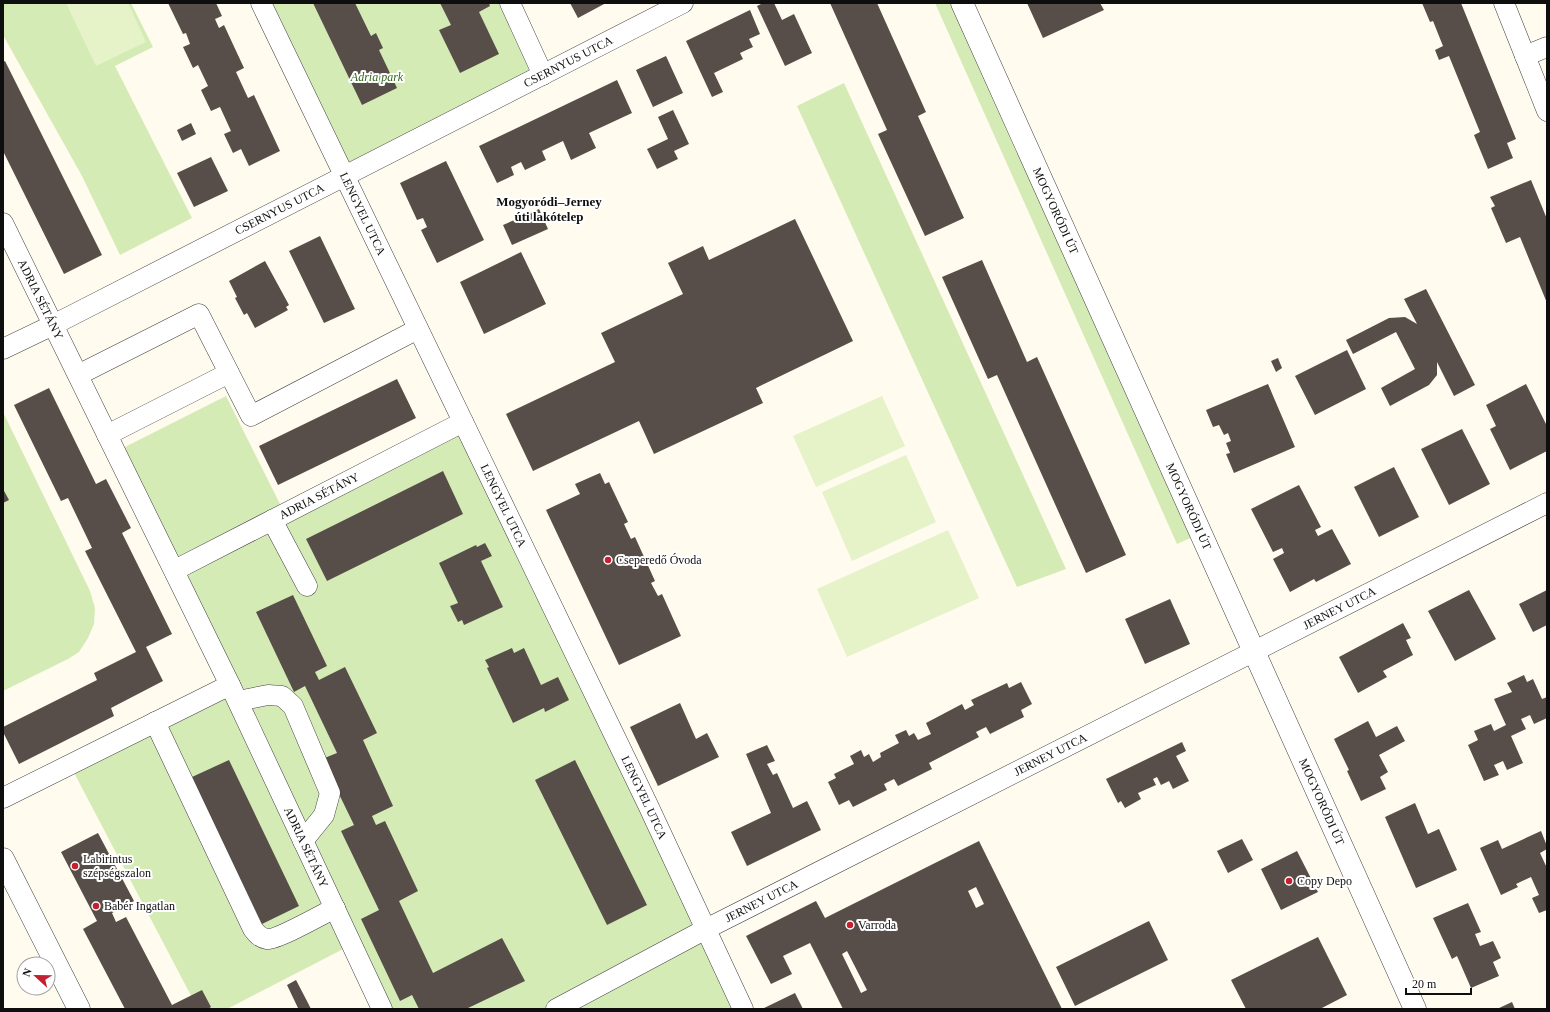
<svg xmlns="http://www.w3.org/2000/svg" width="1550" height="1012" font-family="'Times New Roman',serif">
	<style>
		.green { fill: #d5ebb6 }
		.pitch { fill: #e6f2c8 }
		.building { fill: #574e49; fill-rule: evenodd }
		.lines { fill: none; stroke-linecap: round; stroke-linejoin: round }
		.minor-casing { stroke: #414141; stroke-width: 21 }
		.tertiary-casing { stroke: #414141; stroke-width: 23 }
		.minor { stroke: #fff; stroke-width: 20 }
		.tertiary { stroke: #fff; stroke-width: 22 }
		.poi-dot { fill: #c32031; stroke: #fff; stroke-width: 1.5 }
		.labels { text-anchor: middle; stroke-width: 4; stroke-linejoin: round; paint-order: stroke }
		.street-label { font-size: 12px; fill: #0e0e0e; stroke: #fff }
		.park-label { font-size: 12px; font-style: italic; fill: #30681b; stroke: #fff }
		.poi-label { font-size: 12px; fill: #0e0e0e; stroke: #fff; text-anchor: start }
		.neighbourhood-label { font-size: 13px; font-weight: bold; fill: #0e0e0e; stroke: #fff }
	</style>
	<rect width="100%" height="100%" fill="#fffbee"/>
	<path class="green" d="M 3,3 L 131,3 L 153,47 L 115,66 L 192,218 L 120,255 L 82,176 L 3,35 Z
		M 261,3 L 510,3 L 543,75 L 344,176 Z
		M 935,3 L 957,3 L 1195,536 L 1177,544 Z
		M 844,83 L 1066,569 L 1017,587 L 797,106 Z
		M 226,396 L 285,514 L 463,422 L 743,1009 L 382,1009 L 351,945 L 227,1009 L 198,1009 L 70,765 L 229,685 L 115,452 Z
		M 3,412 L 90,591 L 95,608 L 94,624 L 88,638 L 79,652 L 68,659 L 3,691 Z"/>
	<path class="pitch" d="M 66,3 L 128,3 L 146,42 L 96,66 Z
		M 882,396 L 905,446 L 816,487 L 793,436 Z
		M 906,455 L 936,522 L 852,561 L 822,492 Z
		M 948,530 L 979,598 L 847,657 L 817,589 Z"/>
	<path class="building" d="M 168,3 L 216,3 L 222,16 L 215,19 L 219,28 L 224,25 L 244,68 L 236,72 L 248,98 L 254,95 L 280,151 L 249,166 L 241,149 L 233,153 L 224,134 L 231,131 L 220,107 L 211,111 L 201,90 L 208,86 L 198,65 L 193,68 L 183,47 L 190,44 L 186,33 L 183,34 Z
		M 313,3 L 355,3 L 371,36 L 376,33 L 383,48 L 379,50 L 397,88 L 362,105 Z
		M 440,3 L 489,3 L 490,6 L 479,12 L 499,54 L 460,73 L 439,30 L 451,25 Z
		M 570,3 L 606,3 L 578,18 Z
		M 763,3 L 774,3 L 782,20 L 794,14 L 812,53 L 785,66 L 757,6 Z
		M 830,3 L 877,3 L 926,112 L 918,116 L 964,218 L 925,236 L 878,134 L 887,130 Z
		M 1027,3 L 1100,3 L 1104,10 L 1043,38 Z
		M 1422,3 L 1461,3 L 1516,139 L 1507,143 L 1513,158 L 1488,169 L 1474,135 L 1480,132 L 1449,56 L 1439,60 L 1435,50 L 1443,46 L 1433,21 L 1430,22 Z
		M 750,10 L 760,34 L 749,39 L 753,47 L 740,53 L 743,59 L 714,73 L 723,92 L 712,97 L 686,41 Z
		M 666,56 L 683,93 L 653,107 L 636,70 Z
		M 5,61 L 102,255 L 64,274 L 3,151 L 3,62 Z
		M 617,80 L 632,113 L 589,133 L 596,148 L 571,160 L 563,141 L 542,151 L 546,160 L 525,170 L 521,162 L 511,167 L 514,175 L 497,183 L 479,146 Z
		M 673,110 L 689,144 L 674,151 L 678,159 L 657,169 L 647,149 L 668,139 L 658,117 Z
		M 191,123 L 196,134 L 182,141 L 177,130 Z
		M 211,157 L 228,191 L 194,207 L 177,173 Z
		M 446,161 L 484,240 L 437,263 L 421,230 L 427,227 L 423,218 L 417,220 L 400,183 Z
		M 1531,180 L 1547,219 L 1547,303 L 1520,237 L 1506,243 L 1491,208 L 1495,206 L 1490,197 Z
		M 539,209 L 548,229 L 512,245 L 503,225 Z
		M 795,219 L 853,341 L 756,388 L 763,403 L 654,454 L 639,421 L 533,471 L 506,414 L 615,362 L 601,333 L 683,294 L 668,263 L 703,246 L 709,260 Z
		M 320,236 L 355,309 L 324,323 L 289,251 Z
		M 521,252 L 546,304 L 484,334 L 460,282 Z
		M 982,260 L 1027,362 L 1037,357 L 1126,555 L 1086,573 L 997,375 L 988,379 L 942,277 Z
		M 265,261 L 289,305 L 286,307 L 288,310 L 255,328 L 247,313 L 244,315 L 235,298 L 237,297 L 229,281 Z
		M 1426,289 L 1475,385 L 1454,396 L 1437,362 L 1437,375 L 1429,385 L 1390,406 L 1381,388 L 1415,369 L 1396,332 L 1353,354 L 1346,340 L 1389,318 L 1405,317 L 1417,324 L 1404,299 Z
		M 1347,350 L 1366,389 L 1315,415 L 1295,376 Z
		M 1278,358 L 1282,368 L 1276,372 L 1271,361 Z
		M 397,379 L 416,418 L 278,485 L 259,446 Z
		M 1268,384 L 1295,447 L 1234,473 L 1226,454 L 1230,453 L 1226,443 L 1231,441 L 1228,433 L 1224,435 L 1219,425 L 1213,427 L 1206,410 Z
		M 1526,384 L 1547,426 L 1547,451 L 1510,470 L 1490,429 L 1496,426 L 1486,405 Z
		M 49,388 L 96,484 L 106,479 L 131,528 L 122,533 L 172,634 L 146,647 L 163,681 L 111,708 L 114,716 L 19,764 L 3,732 L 3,727 L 97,680 L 94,673 L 136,652 L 85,551 L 92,548 L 68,498 L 61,501 L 14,405 Z
		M 1462,429 L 1490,484 L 1449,505 L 1421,449 Z
		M 1394,467 L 1419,517 L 1379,537 L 1354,487 Z
		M 443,471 L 463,514 L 327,581 L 306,539 Z
		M 600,473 L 605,484 L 609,482 L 628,522 L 624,524 L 631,539 L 635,537 L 655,581 L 651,583 L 658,596 L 662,594 L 681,636 L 619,665 L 546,510 L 580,494 L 575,484 Z
		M 1299,485 L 1321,527 L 1315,530 L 1318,536 L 1332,529 L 1351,564 L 1316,582 L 1314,579 L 1290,592 L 1273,559 L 1284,553 L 1282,548 L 1273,552 L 1251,509 Z
		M 3,489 L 9,500 L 3,503 Z
		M 485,543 L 492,556 L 481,561 L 503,607 L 464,625 L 462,620 L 458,622 L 450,606 L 458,603 L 439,563 L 476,545 L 477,547 Z
		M 1469,590 L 1496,639 L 1455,661 L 1428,611 Z
		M 1547,590 L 1547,625 L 1533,632 L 1519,604 Z
		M 293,595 L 327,666 L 315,672 L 319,680 L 345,667 L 377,733 L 363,740 L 393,806 L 372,816 L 376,825 L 385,821 L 418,891 L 399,901 L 433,973 L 502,938 L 525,981 L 466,1009 L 419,1009 L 412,995 L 400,1001 L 361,919 L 379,910 L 341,831 L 354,825 L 322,759 L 337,753 L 305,686 L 294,692 L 256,612 Z
		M 1170,599 L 1190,644 L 1145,664 L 1125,619 Z
		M 1403,623 L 1411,638 L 1406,640 L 1413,655 L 1383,671 L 1387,677 L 1358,693 L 1339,657 Z
		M 512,648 L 514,653 L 524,648 L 541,685 L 558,677 L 569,700 L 545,712 L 544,708 L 513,723 L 487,668 L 489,667 L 485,660 Z
		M 1524,675 L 1527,682 L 1533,679 L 1542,699 L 1547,697 L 1547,718 L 1534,724 L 1530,715 L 1521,719 L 1526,729 L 1511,736 L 1523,763 L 1507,770 L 1503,761 L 1494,765 L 1499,775 L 1484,781 L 1468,745 L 1478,740 L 1474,731 L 1491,724 L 1494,731 L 1506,725 L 1494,699 L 1512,692 L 1507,683 Z
		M 1021,682 L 1032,704 L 1021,710 L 1024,717 L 990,734 L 986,727 L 976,732 L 979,737 L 929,763 L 932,769 L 898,786 L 894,779 L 884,784 L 887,790 L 853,807 L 849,800 L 839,805 L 828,782 L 836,778 L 834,774 L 854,764 L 850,756 L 861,750 L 864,757 L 869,754 L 873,762 L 881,757 L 880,753 L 899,743 L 895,735 L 906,730 L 909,736 L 914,733 L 918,740 L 931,734 L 926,723 L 962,704 L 965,710 L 974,705 L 971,700 L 1007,683 L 1009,688 Z
		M 680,703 L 696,739 L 707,733 L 719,757 L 658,786 L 630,727 Z
		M 1368,721 L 1376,737 L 1397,726 L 1405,741 L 1379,755 L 1388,772 L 1380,777 L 1386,789 L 1361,801 L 1347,771 L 1349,770 L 1334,739 Z
		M 1182,742 L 1186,751 L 1176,756 L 1189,781 L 1173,789 L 1169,781 L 1161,785 L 1157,777 L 1153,779 L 1156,785 L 1138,793 L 1141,799 L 1125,808 L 1121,801 L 1118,803 L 1106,779 Z
		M 767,745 L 775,761 L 767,764 L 773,775 L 777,773 L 793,808 L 807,801 L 821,830 L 747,866 L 731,832 L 771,813 L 746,754 Z
		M 229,760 L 299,906 L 262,924 L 192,777 Z
		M 575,760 L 647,905 L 607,925 L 535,780 Z
		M 1415,803 L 1428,834 L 1439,829 L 1457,870 L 1416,888 L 1385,817 Z
		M 1541,831 L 1547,846 L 1547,849 L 1540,853 L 1547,868 L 1547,910 L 1539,913 L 1532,898 L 1539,895 L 1531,877 L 1516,884 L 1518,887 L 1501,895 L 1480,848 L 1498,840 L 1502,849 Z
		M 98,833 L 134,901 L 112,913 L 116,922 L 126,917 L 172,1005 L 202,990 L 211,1007 L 208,1009 L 125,1009 L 83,929 L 97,921 L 61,852 Z
		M 1242,839 L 1253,860 L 1228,873 L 1217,851 Z
		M 979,841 L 1062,1009 L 843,1009 L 810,943 L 783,956 L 792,974 L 771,984 L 746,936 L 816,901 L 825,918 ZM 976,887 L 984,904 L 976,908 L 968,891 ZM 847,951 L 867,990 L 861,993 L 842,954 Z
		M 1297,851 L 1318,892 L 1281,910 L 1261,869 Z
		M 1468,903 L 1481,932 L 1475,934 L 1480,946 L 1493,941 L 1501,958 L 1493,962 L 1499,976 L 1471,988 L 1457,956 L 1452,959 L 1433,918 Z
		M 1149,921 L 1168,960 L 1075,1006 L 1056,967 Z
		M 1318,937 L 1347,995 L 1320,1009 L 1246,1009 L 1231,980 Z
		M 296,980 L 308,1003 L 311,1009 L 296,1009 L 298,1008 L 287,985 Z
		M 795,993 L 803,1009 L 762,1009 Z
		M 1512,1002 L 1515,1009 L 1497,1009 Z"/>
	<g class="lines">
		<defs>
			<g id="minor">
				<path id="s1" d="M 261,3 L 647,803 L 743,1009"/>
				<path d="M 510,3 L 543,75"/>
				<path d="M 1504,3 L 1547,111"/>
				<path d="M 1525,56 L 1547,47"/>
				<path id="s2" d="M 3,223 L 230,685 L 382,1009"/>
				<path id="s3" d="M 3,349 L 53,325 L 683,3"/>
				<path d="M 78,375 L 199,314 L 251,416 L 418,329"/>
				<path d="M 107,435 L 229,373"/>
				<path d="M 272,520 L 307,586"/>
				<path id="s4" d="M 175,570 L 463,422"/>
				<path d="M 238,701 L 268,695 L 282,696 L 293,706 L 330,793 L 324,815 L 303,841"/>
				<path d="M 155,722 L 253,929 C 257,934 260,938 267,939 C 277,940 323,914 335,908"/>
				<path d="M 3,798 L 230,685"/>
				<path id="s5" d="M 556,1009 L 706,929 L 1547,503"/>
			</g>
			<g id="tertiary">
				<path id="s6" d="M 962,3 L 1415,1009"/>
				<path d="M 3,859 L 79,1009"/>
			</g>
		</defs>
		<use href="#minor" class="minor-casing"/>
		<use href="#tertiary" class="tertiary-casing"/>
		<use href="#minor" class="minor"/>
		<use href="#tertiary" class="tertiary"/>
	</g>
	<g class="poi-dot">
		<circle cx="608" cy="560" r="4"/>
		<circle cx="75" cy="866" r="4"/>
		<circle cx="1289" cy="881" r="4"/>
		<circle cx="96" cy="906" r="4"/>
		<circle cx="850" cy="925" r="4"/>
	</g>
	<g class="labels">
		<g class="street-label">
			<text dy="4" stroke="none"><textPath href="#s3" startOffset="634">CSERNYUS UTCA</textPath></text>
			<text dy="4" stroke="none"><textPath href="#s3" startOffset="310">CSERNYUS UTCA</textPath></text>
			<text dy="4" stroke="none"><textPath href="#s6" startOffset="228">MOGYORÓDI ÚT</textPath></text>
			<text dy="4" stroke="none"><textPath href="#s1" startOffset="234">LENGYEL UTCA</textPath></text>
			<text dy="4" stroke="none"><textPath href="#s2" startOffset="85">ADRIA SÉTÁNY</textPath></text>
			<text dy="4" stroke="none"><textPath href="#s4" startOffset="162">ADRIA SÉTÁNY</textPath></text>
			<text dy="4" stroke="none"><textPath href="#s1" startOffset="558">LENGYEL UTCA</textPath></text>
			<text dy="4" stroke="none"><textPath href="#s6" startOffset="552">MOGYORÓDI ÚT</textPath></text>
			<text dy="4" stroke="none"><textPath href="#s5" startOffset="880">JERNEY UTCA</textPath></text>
			<text dy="4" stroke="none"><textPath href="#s5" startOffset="556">JERNEY UTCA</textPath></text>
			<text dy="4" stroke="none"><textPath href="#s1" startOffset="882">LENGYEL UTCA</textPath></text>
			<text dy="4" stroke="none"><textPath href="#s6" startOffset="876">MOGYORÓDI ÚT</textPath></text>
			<text dy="4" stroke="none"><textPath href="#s2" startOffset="694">ADRIA SÉTÁNY</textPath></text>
			<text dy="4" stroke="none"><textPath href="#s5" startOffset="232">JERNEY UTCA</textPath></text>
		</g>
		<g class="park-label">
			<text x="377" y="81">Adria park</text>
		</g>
		<g class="poi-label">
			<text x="616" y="564">Cseperedő Óvoda</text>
			<text x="83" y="863">Labirintus<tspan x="83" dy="14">szépségszalon</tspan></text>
			<text x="1297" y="885">Copy Depo</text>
			<text x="104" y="910">Babér Ingatlan</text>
			<text x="858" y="929">Varroda</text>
		</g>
		<g class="neighbourhood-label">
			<text x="549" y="206">Mogyoródi–Jerney<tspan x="549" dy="15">úti lakótelep</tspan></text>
		</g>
	</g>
	<rect width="1550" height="1012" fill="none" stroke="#0e0e0e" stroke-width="8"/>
	<g transform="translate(36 976) rotate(292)"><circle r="19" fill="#ffffff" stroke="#9f9f9f"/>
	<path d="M0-3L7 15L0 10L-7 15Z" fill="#c32031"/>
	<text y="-6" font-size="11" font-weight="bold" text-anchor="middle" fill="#0e0e0e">N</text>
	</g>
	<path d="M1406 988v6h65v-6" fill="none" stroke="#0e0e0e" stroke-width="2"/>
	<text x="1412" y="988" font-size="12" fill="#0e0e0e" stroke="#ffffff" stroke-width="3" paint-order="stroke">20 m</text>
</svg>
